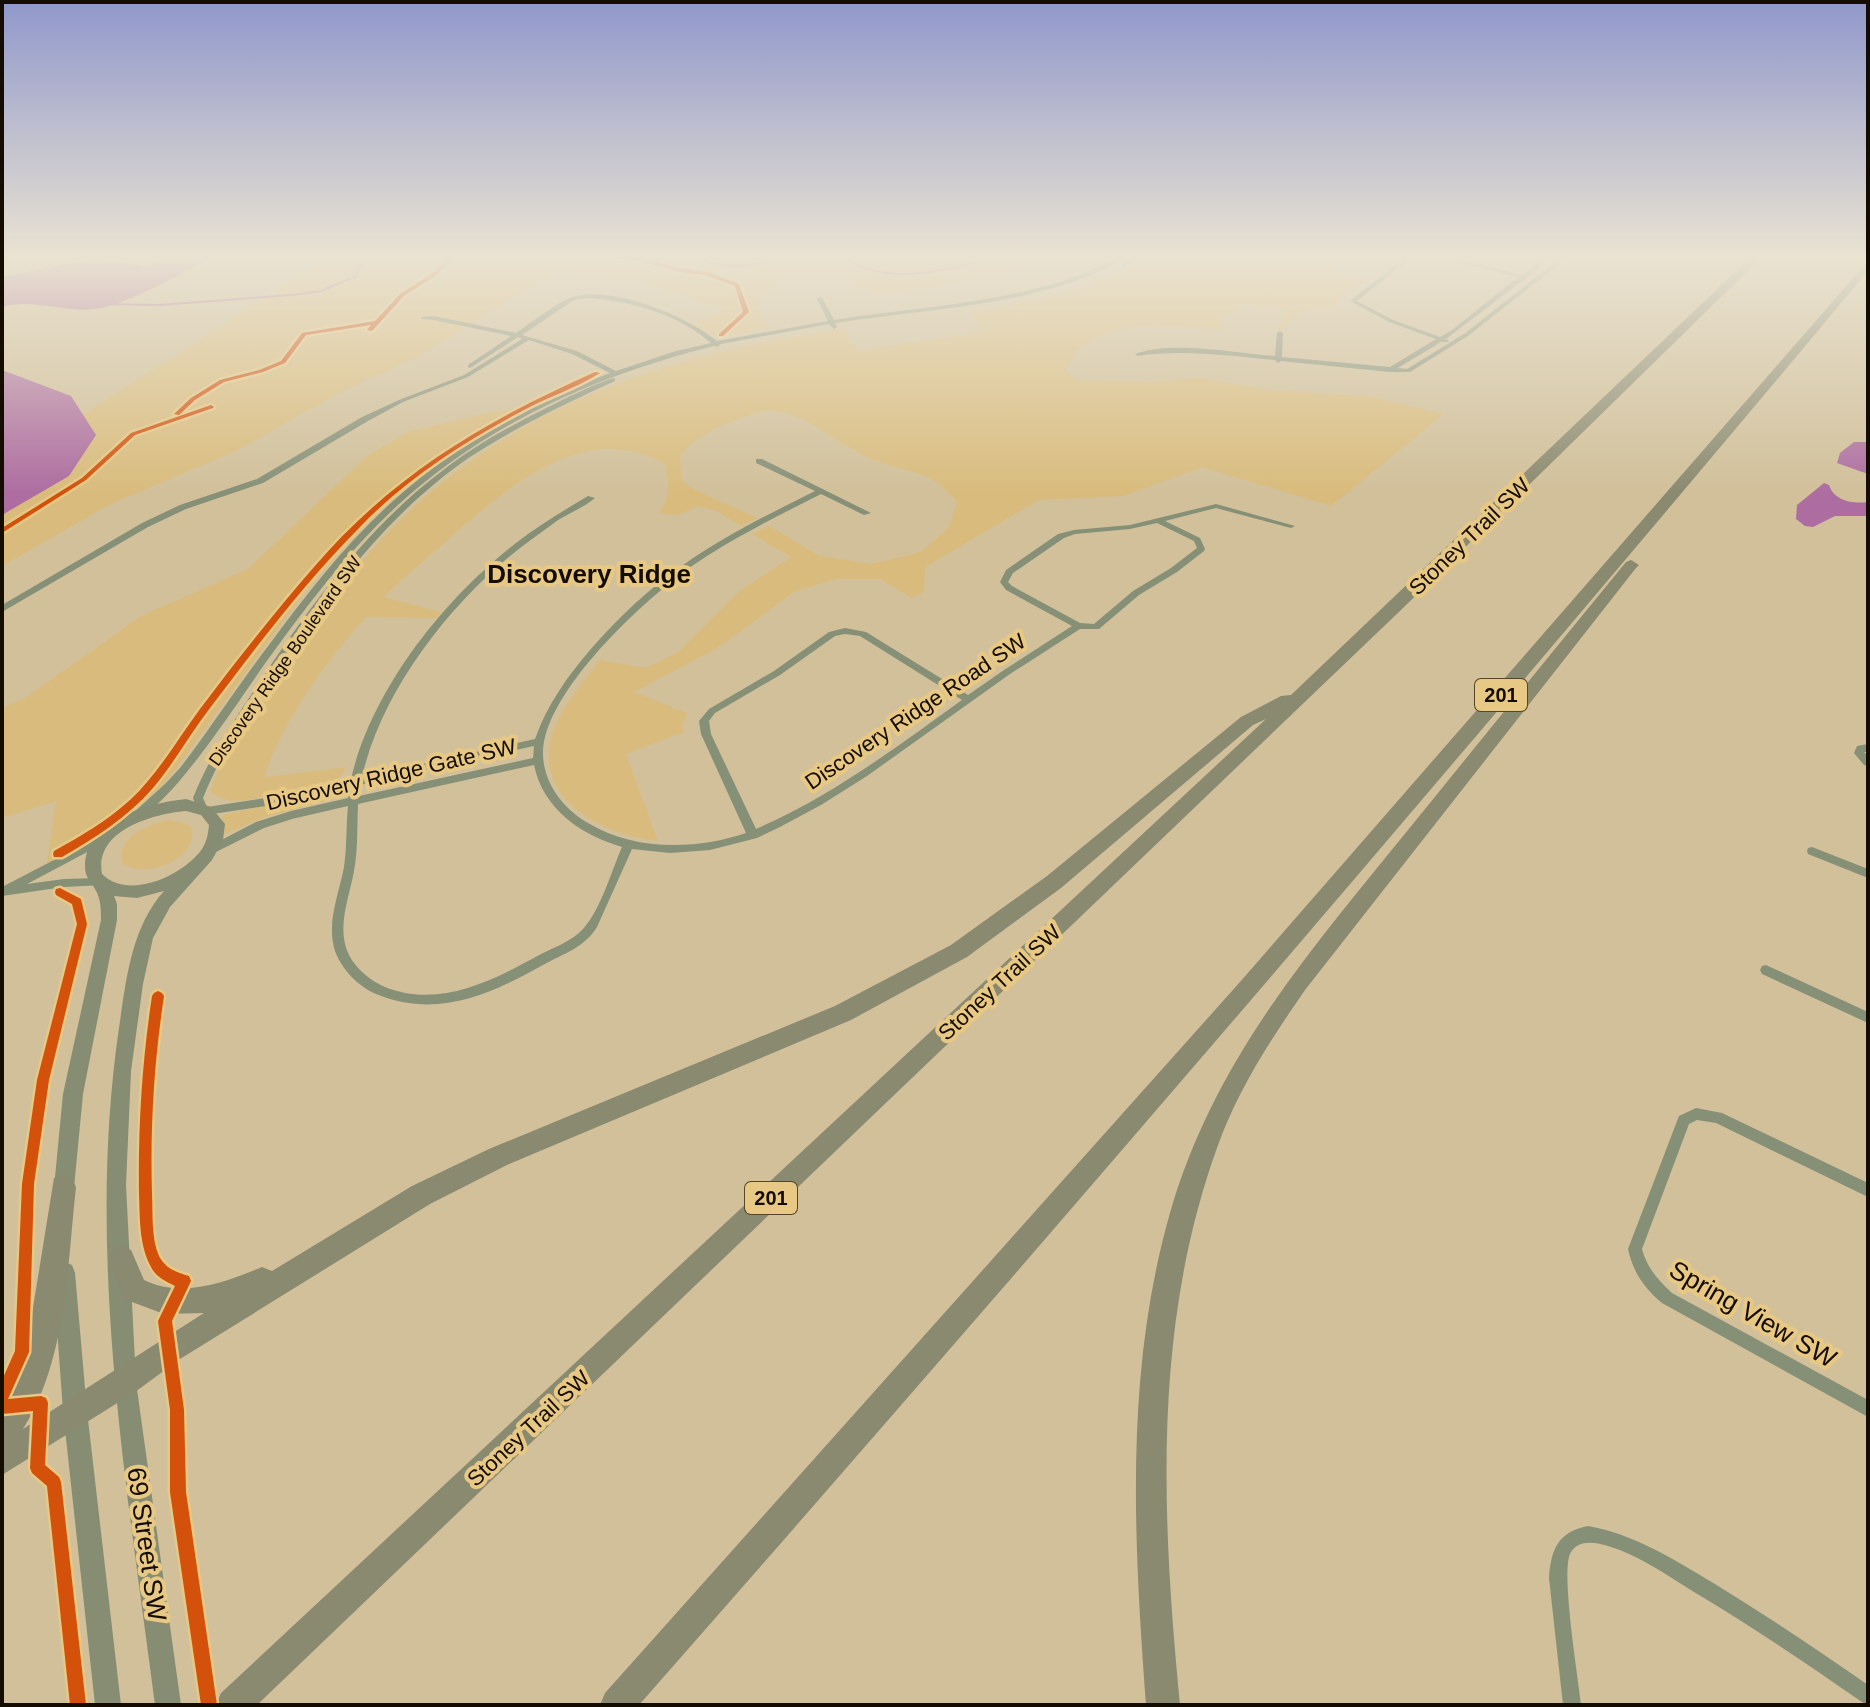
<svg xmlns="http://www.w3.org/2000/svg" width="1870" height="1707" font-family="Helvetica,sans-serif">
	<style>
		.green { fill: #d9bc7d }
		.water { fill: #ad6da0 }
		.lines { fill: none; stroke-linecap: round; stroke-linejoin: round }
		.stream { stroke: #ad6da0; stroke-width: 2 }
		.street { fill: #869077; fill-rule: evenodd }
		.secondary { fill: #868d72; fill-rule: evenodd }
		.highway { fill: #8a8a70; fill-rule: evenodd }
		.cycleway-casing { stroke: #e7c884; stroke-width: 5 }
		.cycleway { fill: #d3510b; fill-rule: evenodd }
		.labels { text-anchor: middle; stroke-width: 8; stroke-linejoin: round; paint-order: stroke }
		.far-street-label { font-size: 18px; fill: #150c00; stroke: #e7c884 }
		.shield { fill: #e7c884; stroke: #544428; stroke-width: 2 }
		.shield-label { font-size: 20px; font-weight: bold; fill: #150c00 }
		.street-label { font-size: 22px; fill: #150c00; stroke: #e7c884 }
		.far-district-label { font-size: 26px; font-weight: bold; fill: #150c00; stroke: #e7c884 }
		.near-street-label { font-size: 26px; fill: #150c00; stroke: #e7c884 }
	</style>
	<rect width="100%" height="100%" fill="#d1c09a"/>
	<path class="green" d="M 333,254 L 884,254 L 895,258 L 946,254 L 1061,254 C 1001,279 938,285 874,294 L 869,288 L 860,290 L 853,284 L 859,280 L 827,276 L 783,278 L 761,295 L 759,312 L 769,328 L 717,337 L 691,325 L 725,309 L 648,284 L 559,269 L 418,357 L 343,391 L 236,451 L 111,504 L 2,566 L 2,467 Z
		M 1150,254 L 1350,254 L 1329,269 L 1366,280 L 1341,295 L 1338,301 L 1341,305 L 1300,311 L 1284,330 L 1276,329 L 1286,309 L 1245,304 L 1222,317 L 1222,330 C 1177,327 1118,315 1080,348 C 1075,353 1070,363 1066,369 L 1075,380 L 1149,382 L 1201,378 L 1270,390 L 1373,397 L 1444,414 L 1331,506 L 1202,467 L 1124,496 L 1039,500 L 925,567 L 924,592 L 912,598 L 880,579 L 836,579 L 794,592 L 719,647 L 634,692 L 687,713 L 682,726 L 684,732 L 626,754 L 658,841 C 607,835 535,803 551,739 C 558,710 583,683 600,660 L 646,668 L 678,652 L 738,592 L 791,557 L 752,534 L 769,526 L 820,556 L 871,564 L 921,552 L 949,527 L 957,502 C 933,470 911,474 877,461 C 841,449 799,403 760,412 C 750,414 740,419 731,422 C 709,431 695,438 680,456 C 681,463 680,474 683,481 C 687,489 744,511 757,518 L 740,526 L 715,510 L 698,506 L 679,515 L 659,513 C 671,497 669,485 666,465 C 587,418 510,485 453,535 C 430,556 406,575 384,597 L 441,612 L 436,618 L 366,617 C 327,660 282,722 264,777 L 347,767 L 337,780 L 248,800 L 229,801 L 211,793 C 211,770 264,702 279,680 C 311,633 340,583 379,542 C 504,406 666,354 844,329 L 857,351 L 984,332 L 970,312 C 1032,303 1098,290 1150,254 Z
		M 526,409 L 444,456 L 386,502 L 357,530 L 310,584 L 173,773 C 140,812 92,840 47,863 L 56,801 L 2,818 L 2,708 L 25,698 L 141,616 L 248,569 L 367,456 L 407,432 L 492,412 Z
		M 321,794 L 327,797 L 322,802 L 265,817 L 223,835 L 222,815 Z
		M 169,820 L 187,824 L 192,829 C 197,860 146,879 123,864 C 113,838 149,824 169,820 Z"/>
	<path class="water" d="M 172,254 L 220,254 C 187,269 129,305 95,309 C 65,313 32,298 2,307 L 2,277 L 99,258 L 147,267 Z
		M 2,370 L 71,396 L 96,435 L 69,476 L 2,515 Z
		M 1854,442 L 1868,442 L 1868,474 L 1837,463 L 1840,453 Z
		M 1824,483 L 1829,485 C 1834,501 1853,504 1868,502 L 1868,516 L 1835,516 L 1813,527 L 1805,526 L 1796,519 L 1797,505 Z"/>
	<g class="lines">
		<path class="stream" d="M 686,254 C 722,271 754,269 790,254
			M 838,254 C 884,287 935,273 986,259
			M 107,304 L 159,305 L 292,295 L 321,291 L 356,276 L 366,254"/>
		<path class="street" d="M 1125,254 L 1133,254 C 1045,307 934,307 835,323 L 837,327 L 834,329 L 829,324 L 721,344 L 717,347 L 714,346 C 598,375 488,423 398,505 C 349,550 308,604 269,658 C 248,686 164,820 133,817 L 132,814 L 166,783 L 180,768 C 211,728 238,685 269,645 C 306,595 345,544 392,502 C 455,445 530,402 610,373 L 572,354 L 529,340 L 468,377 L 403,402 L 368,421 L 263,483 L 186,509 L 148,527 L 2,612 L 2,605 L 142,523 L 180,505 L 257,479 L 362,417 L 399,400 L 464,375 L 522,339 L 518,337 L 470,368 L 468,367 L 468,365 L 511,336 L 434,320 L 421,319 L 421,317 L 434,316 L 516,333 C 531,323 557,302 573,297 C 611,285 687,316 717,341 L 828,321 L 817,299 L 820,297 L 823,299 L 834,320 C 910,308 989,304 1063,281 C 1084,274 1104,264 1125,254 ZM 586,298 C 629,300 678,314 711,343 L 676,351 L 616,371 L 577,351 L 522,335 L 574,300 Z
			M 1139,254 L 1147,254 L 1125,267 L 1120,266 Z
			M 1413,254 L 1421,254 L 1398,268 L 1357,301 L 1393,320 L 1440,337 L 1452,330 L 1518,277 L 1424,254 L 1436,254 L 1522,275 L 1548,254 L 1555,254 L 1526,278 L 1446,339 L 1449,341 L 1448,342 L 1441,342 L 1398,368 L 1407,369 L 1464,334 L 1565,254 L 1572,254 L 1468,336 L 1410,372 L 1390,372 L 1281,361 L 1278,363 L 1275,360 C 1229,356 1184,349 1138,356 L 1135,354 C 1169,340 1237,353 1275,356 L 1277,333 L 1280,331 L 1283,333 L 1282,357 L 1390,367 L 1436,339 L 1389,322 L 1350,301 L 1394,266 Z
			M 613,378 L 615,379 L 615,381 C 565,404 516,427 470,457 C 388,513 327,595 273,677 C 247,716 220,755 203,798 L 207,807 L 266,798 L 351,779 C 372,689 444,599 516,543 C 539,525 563,511 588,496 L 595,498 C 584,507 570,513 558,520 C 547,528 535,537 524,545 C 453,599 382,689 362,777 L 535,739 C 547,705 567,677 590,650 C 618,618 650,587 686,563 C 726,535 771,513 815,491 L 756,463 L 756,459 L 762,459 L 871,513 L 864,515 L 821,494 C 776,517 730,539 689,568 C 640,604 561,678 545,737 C 536,772 558,806 588,823 C 634,851 696,850 746,833 L 701,734 L 699,721 L 709,709 L 774,671 L 829,632 L 845,628 L 866,632 L 968,695 L 1004,670 L 1072,626 L 1006,590 L 1000,582 L 1006,570 L 1058,534 L 1074,530 L 1130,525 L 1216,504 L 1295,526 L 1291,528 L 1216,508 L 1165,521 L 1200,538 L 1205,549 L 1204,551 L 1177,572 L 1139,595 L 1099,629 L 1080,629 L 1010,674 L 867,776 L 821,805 L 778,828 L 757,838 L 710,850 L 670,853 L 632,849 L 597,927 C 585,947 563,954 543,965 C 489,995 437,1019 376,994 C 358,986 342,970 335,951 C 326,923 339,894 344,867 C 347,847 346,826 348,806 L 292,819 L 264,828 L 210,855 L 206,854 L 205,851 L 206,848 L 256,822 L 291,811 L 348,798 L 350,787 L 266,806 L 206,815 L 198,812 L 193,798 C 210,755 237,716 263,677 C 313,602 369,526 442,471 C 474,446 510,426 546,408 C 568,397 590,386 613,378 ZM 1157,523 L 1194,541 L 1197,548 L 1171,568 L 1133,591 L 1094,624 L 1080,623 L 1012,586 L 1008,582 L 1013,573 L 1064,538 L 1075,534 L 1130,529 ZM 845,634 L 860,636 L 962,700 C 897,747 830,797 756,829 L 711,734 L 709,721 L 715,713 L 780,675 L 835,636 ZM 534,746 L 533,758 L 359,796 L 360,785 ZM 534,765 C 543,809 581,835 622,847 C 611,872 601,909 583,929 C 572,941 555,947 541,954 C 494,980 439,1009 385,987 C 371,981 356,969 349,955 C 335,927 351,894 355,865 C 358,845 357,824 358,804 Z
			M 1868,744 L 1868,752 L 1864,752 L 1868,756 L 1868,766 L 1864,765 L 1854,753 L 1857,746 Z
			M 104,834 L 109,838 L 108,841 L 27,884 L 64,879 L 98,878 L 102,879 L 104,882 L 102,885 L 64,887 L 2,896 L 2,887 Z
			M 1812,847 L 1868,869 L 1868,878 L 1808,854 L 1807,851 L 1808,848 Z
			M 1766,965 L 1868,1012 L 1868,1023 L 1762,974 L 1760,970 L 1762,966 Z
			M 1696,1108 L 1722,1113 L 1868,1183 L 1868,1197 L 1716,1123 L 1697,1120 L 1689,1124 L 1642,1249 C 1647,1268 1658,1280 1672,1293 L 1868,1400 L 1868,1417 L 1662,1303 C 1644,1288 1633,1272 1628,1249 L 1679,1116 Z
			M 1588,1526 C 1634,1534 1675,1560 1715,1584 C 1767,1616 1818,1650 1868,1685 L 1868,1705 L 1862,1702 C 1807,1664 1751,1626 1694,1592 C 1667,1575 1638,1555 1608,1546 C 1595,1542 1577,1539 1570,1554 C 1561,1574 1578,1677 1581,1705 L 1563,1705 L 1549,1578 C 1551,1549 1558,1532 1588,1526 Z"/>
		<path class="secondary" d="M 186,799 L 211,807 L 225,824 L 223,840 L 212,860 L 170,907 L 153,938 L 143,984 L 131,1071 L 126,1185 L 136,1382 L 181,1705 L 155,1705 C 126,1481 86,1253 119,1028 C 126,981 131,928 164,891 L 137,898 L 114,896 L 117,904 L 117,920 L 83,1094 L 73,1198 L 70,1205 L 63,1208 L 56,1205 L 53,1198 L 63,1094 L 101,920 C 101,909 101,899 95,889 C 91,882 85,877 85,867 C 85,819 149,803 186,799 ZM 186,811 L 201,815 L 209,825 C 208,834 207,841 202,849 C 184,875 129,901 102,874 C 94,830 153,814 186,811 Z
			M 64,1262 L 72,1265 L 75,1273 L 87,1411 L 121,1705 L 95,1705 L 63,1411 L 53,1273 L 56,1265 Z"/>
		<path class="highway" d="M 1754,254 L 1765,254 L 1402,609 L 257,1705 L 216,1705 L 221,1693 L 1266,719 L 1253,725 L 1061,888 L 967,957 L 851,1020 L 507,1165 L 430,1204 L 180,1359 L 135,1392 L 2,1475 L 2,1410 L 17,1380 L 26,1351 L 54,1178 L 63,1175 L 72,1178 L 76,1187 C 67,1267 67,1359 23,1429 L 204,1313 L 164,1314 L 124,1299 L 109,1259 L 113,1250 L 122,1246 L 131,1250 L 144,1280 C 182,1299 226,1282 262,1267 L 272,1271 L 412,1186 L 489,1149 L 835,1006 L 951,945 L 1047,876 L 1241,717 L 1281,696 L 1291,695 Z
			M 1868,261 L 1868,271 C 1464,754 1055,1232 639,1705 L 600,1705 L 605,1693 L 1240,982 Z
			M 1631,560 L 1639,565 L 1636,568 L 1305,990 C 1271,1039 1237,1091 1217,1148 C 1152,1328 1162,1518 1180,1705 L 1146,1705 C 1134,1542 1124,1373 1170,1213 C 1214,1060 1310,951 1408,830 C 1481,740 1553,651 1626,562 Z"/>
		<defs>
			<path id="cycleway" d="M 453,254 L 458,254 L 434,277 L 405,295 L 372,331 L 367,330 L 371,325 L 306,335 L 285,363 L 263,372 L 224,382 L 195,400 L 179,415 L 174,414 L 191,398 L 220,380 L 259,370 L 281,361 L 302,333 L 375,321 L 401,293 L 430,275 Z
				M 576,254 L 641,257 L 679,268 L 708,272 L 739,284 L 749,312 L 723,336 L 719,336 L 719,334 L 743,312 L 735,286 L 705,275 L 679,272 L 641,261 Z
				M 595,372 L 600,373 C 577,388 548,397 524,410 C 465,441 407,478 361,526 C 305,582 257,646 210,708 C 190,734 174,763 153,788 C 128,817 95,838 62,857 L 54,857 L 53,854 L 54,851 C 81,836 107,821 130,800 C 158,774 177,740 200,709 C 236,661 274,613 314,567 C 393,475 485,421 595,372 Z
				M 211,405 L 214,407 L 213,408 L 135,435 L 86,480 L 2,533 L 2,528 L 82,478 L 131,433 Z
				M 60,888 L 81,899 L 87,924 L 49,1080 L 34,1184 L 29,1352 L 8,1399 L 41,1396 L 46,1398 L 48,1403 L 45,1465 L 59,1477 L 61,1482 L 86,1705 L 70,1705 L 47,1486 L 32,1473 L 30,1468 L 33,1411 L 2,1414 L 2,1380 L 15,1351 L 22,1184 L 37,1080 L 77,924 L 72,904 L 56,895 L 55,892 L 56,889 Z
				M 158,991 L 162,993 L 164,996 C 154,1062 150,1128 152,1194 C 153,1214 151,1238 159,1256 C 166,1269 176,1272 189,1276 L 191,1281 L 172,1321 L 184,1410 L 186,1492 L 217,1705 L 201,1705 L 170,1492 L 170,1410 L 158,1321 L 175,1286 C 165,1281 156,1277 151,1267 C 139,1245 140,1218 139,1194 C 138,1127 142,1062 152,996 L 154,993 Z"/>
		</defs>
		<use href="#cycleway" class="cycleway-casing"/>
		<use href="#cycleway" class="cycleway"/>
	</g>
	<linearGradient id="sky" x2="0" y2="1"><stop stop-color="#9098cb"/><stop offset="0.52" stop-color="#eae3d2"/><stop offset="1" stop-color="#eae3d2" stop-opacity="0"/></linearGradient>
	<rect width="1870" height="493" fill="url(#sky)"/>
	<g class="labels">
		<g class="far-street-label">
			<text transform="translate(285 661) rotate(-55)" y="6">Discovery Ridge Boulevard SW</text>
		</g>
		<g class="shield">
			<rect x="1475" y="679" width="52" height="32" rx="6"/>
			<rect x="745" y="1182" width="52" height="32" rx="6"/>
		</g>
		<g class="shield-label">
			<text x="1501" y="702">201</text>
			<text x="771" y="1205">201</text>
		</g>
		<g class="street-label">
			<text transform="translate(1469 536) rotate(-44)" y="8">Stoney Trail SW</text>
			<text transform="translate(915 711) rotate(-34)" y="8">Discovery Ridge Road SW</text>
			<text transform="translate(391 774) rotate(-13)" y="8">Discovery Ridge Gate SW</text>
			<text transform="translate(999 982) rotate(-43)" y="8">Stoney Trail SW</text>
			<text transform="translate(528 1428) rotate(-43)" y="8">Stoney Trail SW</text>
		</g>
		<g class="far-district-label">
			<text x="589" y="583">Discovery Ridge</text>
		</g>
		<g class="near-street-label">
			<text transform="translate(1753 1314) rotate(30)" y="9">Spring View SW</text>
			<text transform="translate(147 1544) rotate(82)" y="9">69 Street SW</text>
		</g>
	</g>
	<rect width="1870" height="1707" fill="none" stroke="#150c00" stroke-width="8"/>
</svg>
